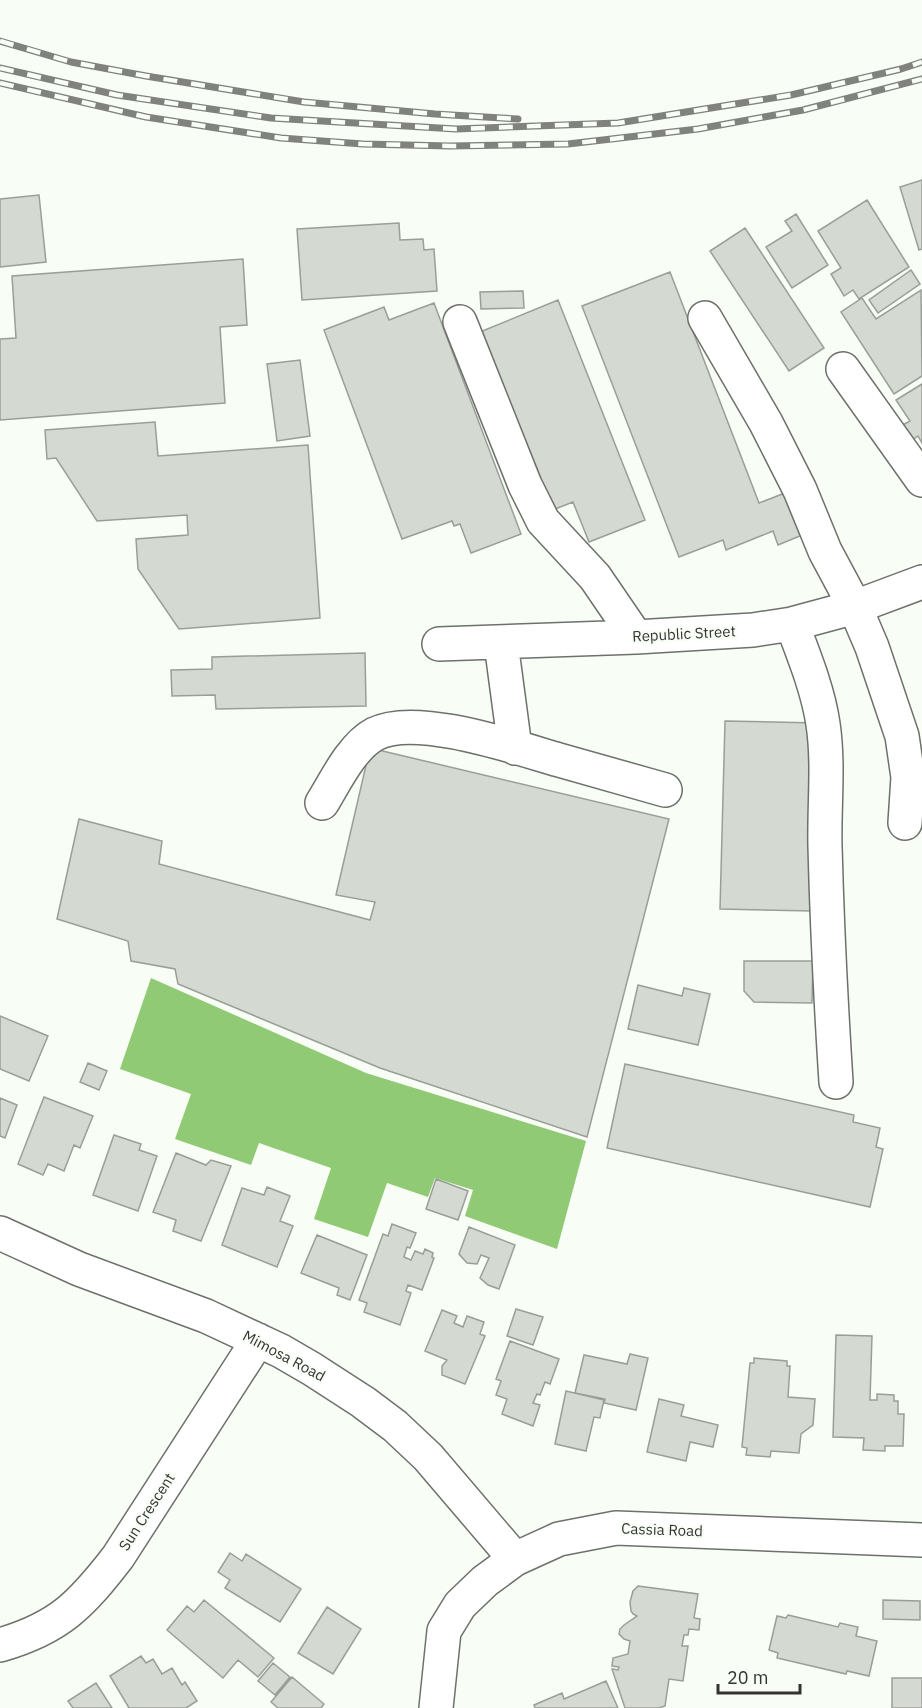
<svg xmlns="http://www.w3.org/2000/svg" width="922" height="1708" font-family="'IBM Plex Sans',sans-serif">
	<style>
		.forest { fill: #90ca74 }
		.building { fill: #d4d9d2; stroke: #9a9e98; stroke-width: 1.5 }
		.lines { fill: none; stroke-linecap: round; stroke-linejoin: round }
		.minor-casing { stroke: #6d716b; stroke-width: 36 }
		.minor { stroke: #fff; stroke-width: 33 }
		.rail-casing { stroke: #80827e; stroke-width: 7 }
		.rail { stroke: #f8fdf6; stroke-width: 4.5; stroke-dasharray: 14; stroke-linecap: butt }
		.labels { text-anchor: middle; stroke-width: 4.5; stroke-linejoin: round; paint-order: stroke }
		.street-label { font-size: 15px; fill: #333432; stroke: #f8fdf6 }
	</style>
	<rect width="100%" height="100%" fill="#f8fdf6"/>
	<path class="forest" d="M 151,978 L 366,1073 L 586,1141 L 557,1249 L 465,1216 L 473,1190 L 435,1178 L 428,1197 L 387,1183 L 368,1237 L 314,1219 L 331,1168 L 259,1143 L 251,1165 L 175,1139 L 191,1094 L 120,1069 Z"/>
	<path class="building" d="M 922,180 L 922,249 L 919,250 L 900,187 Z
		M 39,195 L 46,262 L 0,267 L 0,199 Z
		M 867,200 L 909,267 L 859,299 L 853,290 L 844,296 L 831,274 L 841,268 L 818,231 Z
		M 796,214 L 828,265 L 792,288 L 766,247 L 792,231 L 785,221 Z
		M 399,223 L 400,240 L 423,239 L 424,250 L 434,249 L 437,291 L 302,300 L 297,229 Z
		M 745,228 L 824,348 L 789,371 L 710,251 Z
		M 243,259 L 247,325 L 220,327 L 225,403 L 0,420 L 0,339 L 16,338 L 12,276 Z
		M 911,270 L 920,284 L 878,313 L 869,300 Z
		M 670,272 L 759,503 L 790,491 L 807,533 L 778,545 L 773,531 L 726,550 L 723,540 L 679,557 L 582,306 Z
		M 921,290 L 922,376 L 894,394 L 841,312 L 862,298 L 876,319 Z
		M 523,291 L 524,308 L 481,309 L 480,292 Z
		M 558,300 L 645,520 L 589,542 L 573,502 L 550,511 L 480,332 Z
		M 434,303 L 521,534 L 471,553 L 460,524 L 454,526 L 452,521 L 402,539 L 324,330 L 384,307 L 389,320 Z
		M 300,360 L 310,436 L 277,441 L 267,364 Z
		M 922,384 L 922,443 L 918,436 L 911,441 L 901,426 L 910,421 L 896,400 Z
		M 155,422 L 158,456 L 308,445 L 320,618 L 179,629 L 138,569 L 136,539 L 188,535 L 187,515 L 97,521 L 56,458 L 47,459 L 45,430 Z
		M 365,653 L 366,706 L 216,709 L 215,695 L 172,696 L 171,670 L 212,669 L 212,657 Z
		M 725,721 L 817,723 L 813,911 L 720,909 Z
		M 370,748 L 669,819 L 587,1137 L 380,1068 L 178,984 L 175,969 L 131,961 L 128,941 L 57,919 L 79,819 L 162,841 L 159,864 L 370,920 L 375,902 L 336,895 Z
		M 744,961 L 813,961 L 812,1003 L 754,1002 L 744,991 Z
		M 638,985 L 682,996 L 684,988 L 710,994 L 698,1045 L 628,1029 Z
		M 0,1016 L 48,1036 L 29,1081 L 0,1069 Z
		M 88,1063 L 107,1071 L 99,1090 L 80,1082 Z
		M 625,1064 L 854,1115 L 853,1122 L 880,1128 L 876,1147 L 883,1149 L 870,1207 L 607,1148 Z
		M 44,1097 L 93,1116 L 80,1148 L 74,1145 L 64,1171 L 48,1164 L 43,1175 L 18,1164 Z
		M 0,1098 L 17,1105 L 5,1138 L 0,1136 Z
		M 114,1135 L 141,1144 L 139,1150 L 157,1156 L 138,1211 L 93,1195 Z
		M 176,1153 L 206,1165 L 211,1160 L 231,1166 L 201,1241 L 173,1231 L 176,1220 L 153,1212 Z
		M 436,1179 L 468,1191 L 458,1220 L 426,1209 Z
		M 267,1187 L 290,1196 L 280,1221 L 293,1226 L 277,1267 L 222,1245 L 242,1188 L 264,1195 Z
		M 392,1224 L 416,1233 L 410,1248 L 407,1247 L 404,1257 L 411,1260 L 415,1251 L 423,1254 L 425,1249 L 433,1253 L 432,1257 L 434,1258 L 422,1290 L 408,1285 L 406,1291 L 411,1293 L 400,1325 L 364,1312 L 367,1303 L 359,1300 L 383,1234 L 388,1236 Z
		M 469,1227 L 515,1245 L 499,1289 L 488,1285 L 480,1278 L 489,1258 L 481,1255 L 477,1264 L 467,1263 L 459,1254 Z
		M 317,1235 L 367,1255 L 350,1300 L 337,1295 L 339,1288 L 301,1273 Z
		M 516,1309 L 543,1317 L 533,1345 L 507,1336 Z
		M 442,1310 L 457,1316 L 454,1323 L 463,1327 L 467,1316 L 484,1322 L 480,1334 L 485,1336 L 465,1384 L 442,1375 L 442,1366 L 447,1360 L 425,1351 Z
		M 836,1335 L 872,1336 L 870,1400 L 877,1400 L 877,1394 L 894,1395 L 894,1401 L 898,1401 L 898,1414 L 904,1414 L 903,1446 L 885,1446 L 885,1451 L 863,1450 L 864,1438 L 833,1437 Z
		M 510,1341 L 559,1359 L 550,1384 L 545,1382 L 540,1395 L 537,1394 L 533,1403 L 540,1405 L 533,1426 L 502,1414 L 507,1399 L 496,1395 L 501,1381 L 496,1379 Z
		M 630,1354 L 648,1358 L 636,1410 L 604,1403 L 605,1399 L 575,1393 L 584,1355 L 627,1364 Z
		M 754,1358 L 787,1361 L 787,1366 L 790,1366 L 788,1397 L 815,1399 L 813,1425 L 801,1434 L 799,1453 L 771,1451 L 770,1457 L 746,1455 L 747,1448 L 742,1447 L 750,1363 L 754,1363 Z
		M 566,1391 L 604,1400 L 600,1418 L 594,1417 L 586,1451 L 555,1444 Z
		M 659,1399 L 684,1405 L 681,1416 L 718,1425 L 713,1447 L 690,1442 L 686,1461 L 647,1452 Z
		M 230,1553 L 242,1561 L 246,1554 L 301,1589 L 280,1622 L 225,1588 L 230,1580 L 218,1572 Z
		M 638,1586 L 698,1594 L 694,1618 L 700,1619 L 699,1630 L 689,1629 L 688,1635 L 684,1635 L 682,1646 L 688,1646 L 683,1681 L 669,1679 L 665,1706 L 659,1708 L 625,1708 L 612,1669 L 618,1670 L 619,1667 L 612,1666 L 613,1658 L 628,1654 L 630,1641 L 624,1639 L 619,1634 L 620,1629 L 624,1625 L 637,1616 L 633,1614 L 631,1611 L 630,1602 L 633,1591 Z
		M 204,1600 L 274,1658 L 258,1677 L 238,1660 L 223,1678 L 167,1630 L 187,1606 L 194,1612 Z
		M 883,1600 L 920,1601 L 920,1620 L 883,1619 Z
		M 327,1607 L 361,1629 L 333,1674 L 298,1653 Z
		M 788,1615 L 838,1627 L 840,1623 L 858,1627 L 856,1636 L 877,1641 L 869,1676 L 847,1671 L 846,1674 L 777,1658 L 778,1653 L 769,1650 L 777,1616 L 786,1618 Z
		M 141,1656 L 146,1663 L 153,1659 L 162,1674 L 172,1668 L 182,1685 L 185,1682 L 197,1701 L 186,1708 L 129,1708 L 110,1676 Z
		M 273,1663 L 290,1677 L 275,1695 L 258,1681 Z
		M 292,1677 L 324,1704 L 321,1708 L 278,1708 L 271,1702 Z
		M 892,1678 L 922,1678 L 922,1708 L 892,1708 Z
		M 606,1681 L 618,1708 L 535,1708 L 534,1705 L 562,1693 L 564,1699 Z
		M 96,1683 L 112,1708 L 73,1708 L 68,1701 Z"/>
	<g class="lines">
		<defs>
			<path id="minor" d="M 705,318 L 766,423 L 800,490 L 825,551 L 855,607 L 872,647 L 902,736 L 908,777 L 905,823
				M 460,322 L 525,485 L 543,521 L 595,577 L 636,637
				M 843,369 L 922,480
				M 792,624 C 804,656 818,690 823,724 C 829,764 824,806 825,846 C 827,925 831,1004 836,1082
				M 501,643 L 515,748
				M 439,644 L 636,637 L 753,630 L 792,624 L 855,607 L 922,582
				M 322,803 C 335,782 352,746 375,734 C 416,713 514,747 559,760 C 594,770 629,780 665,790
				M 0,1233 L 79,1269 L 206,1316 L 281,1351 L 312,1369 L 363,1402 L 395,1426 L 428,1457 L 515,1559
				M 0,1645 C 59,1628 81,1605 118,1557 L 258,1340
				M 436,1708 L 444,1631 L 460,1605 L 485,1581 L 515,1559 L 559,1539 L 616,1528 L 922,1540"/>
		</defs>
		<use href="#minor" class="minor-casing"/>
		<use href="#minor" class="minor"/>
		<defs>
			<path id="rail" d="M 0,41 L 71,62 L 146,76 L 304,102 L 435,114 L 518,119
				M 0,68 L 117,95 L 271,118 L 456,129 L 618,123 L 791,95 L 901,69 L 922,62
				M 0,83 L 146,117 L 281,138 L 363,144 L 450,146 L 568,144 L 698,129 L 803,110 L 922,79"/>
		</defs>
		<use href="#rail" class="rail-casing"/>
		<use href="#rail" class="rail"/>
	</g>
	<g class="labels">
		<g class="street-label">
			<text transform="translate(684 634) rotate(-3)" y="5">Republic Street</text>
			<text transform="translate(284 1356) rotate(28)" y="5">Mimosa Road</text>
			<text transform="translate(147 1512) rotate(-57)" y="5">Sun Crescent</text>
			<text transform="translate(662 1530) rotate(2)" y="5">Cassia Road</text>
		</g>
	</g>
	<path d="M718 1684v9h82v-9" fill="none" stroke="#333432" stroke-width="3"/>
	<text x="727" y="1684" font-size="18" fill="#333432" stroke="#f8fdf6" stroke-width="4.5" paint-order="stroke">20 m</text>
</svg>
